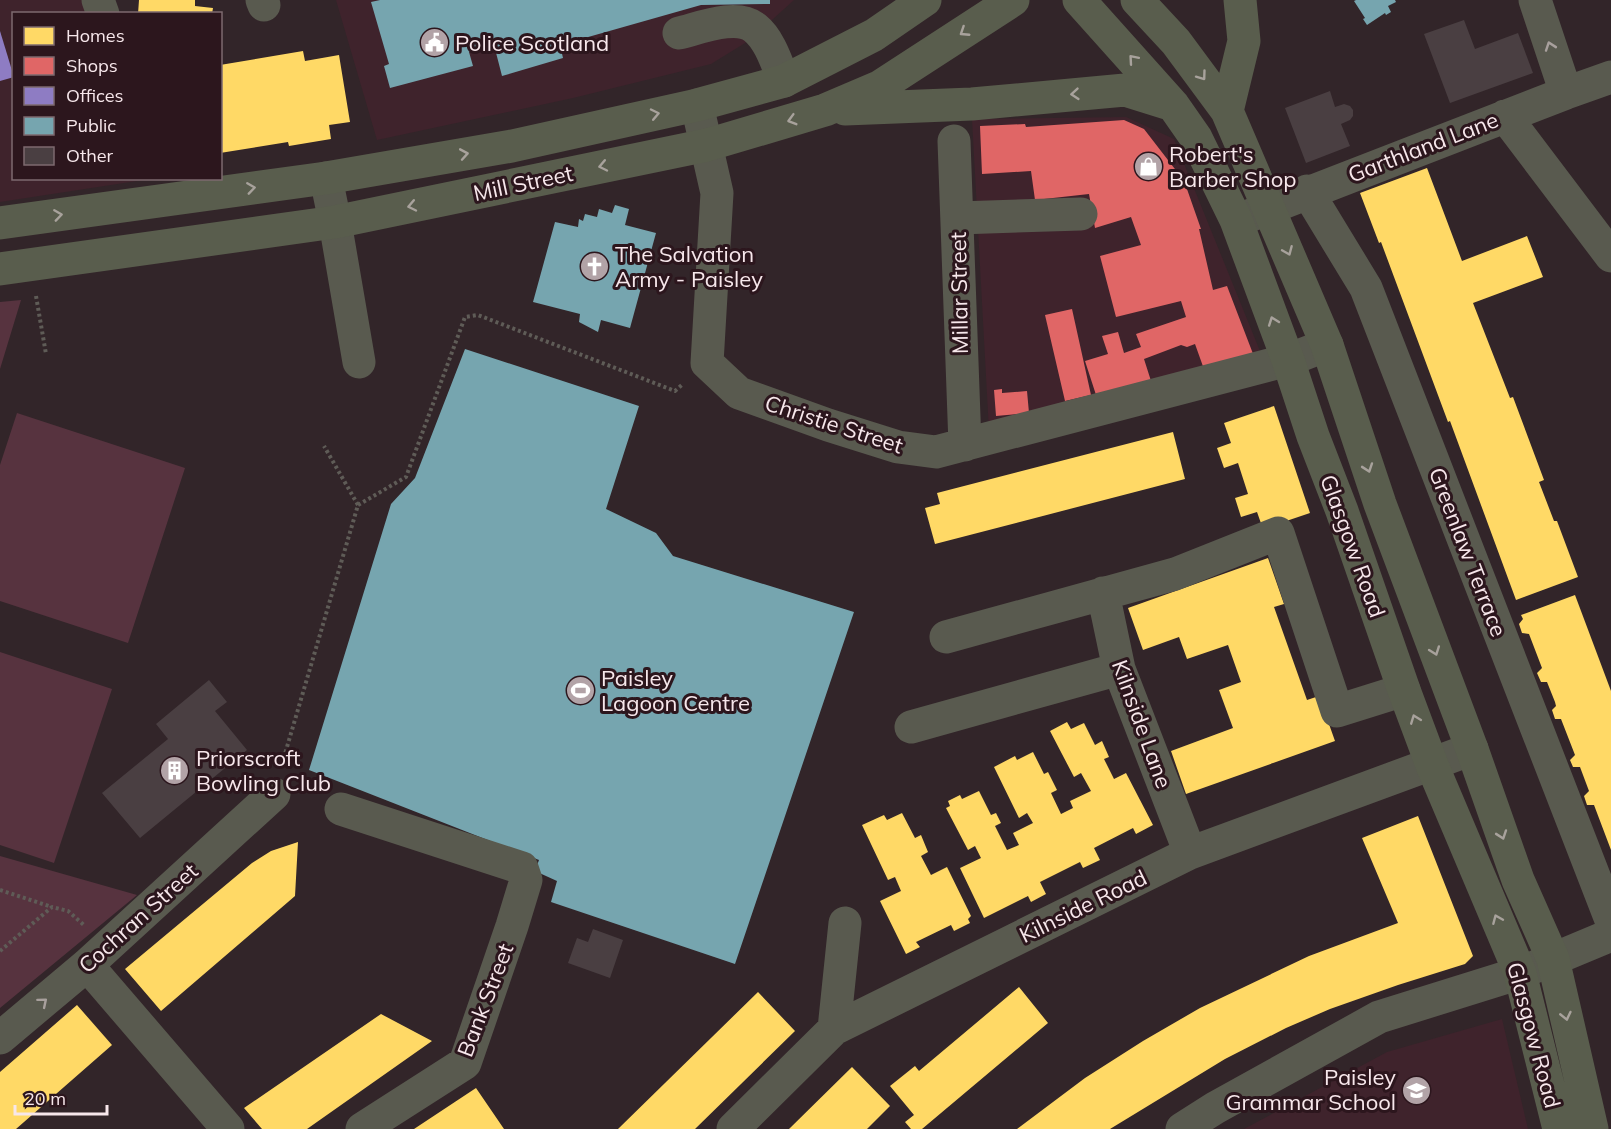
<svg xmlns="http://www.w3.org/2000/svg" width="1611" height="1129" font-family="Mulish,sans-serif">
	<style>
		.built { fill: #3f232c }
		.green { fill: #57333f }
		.homes { fill: #ffd966 }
		.shops { fill: #e06666 }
		.offices { fill: #8e7cc3 }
		.public { fill: #76a5af }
		.building { fill: #4a3f42 }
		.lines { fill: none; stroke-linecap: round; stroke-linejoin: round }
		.path { stroke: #5f5c57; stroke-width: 4; stroke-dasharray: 3 3; stroke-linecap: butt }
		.minor { stroke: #595a4f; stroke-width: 33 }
		.major { stroke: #595d4d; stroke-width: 33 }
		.oneway { stroke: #a8a29c }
		.oneway2 { stroke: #a8a09d }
		.labels { text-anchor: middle; stroke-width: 6; stroke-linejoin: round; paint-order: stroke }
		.poi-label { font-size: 22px; fill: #f7e7eb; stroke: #2c161d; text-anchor: start }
		.street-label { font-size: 22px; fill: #f7e7eb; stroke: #2c161d }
	</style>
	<rect width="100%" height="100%" fill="#322529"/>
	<path class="built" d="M 0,0 L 90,0 L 94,13 L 14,14 L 14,178 L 150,179 L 0,202 Z
		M 336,0 L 794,0 L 750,40 L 711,64 L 573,98 L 377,140 Z
		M 1126,117 L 1174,139 L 1262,356 L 989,431 L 972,119 Z
		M 1502,1019 L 1528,1129 L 1244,1129 L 1387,1052 Z"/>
	<path class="green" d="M 21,300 L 0,369 L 0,302 Z
		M 17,413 L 185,468 L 128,643 L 0,601 L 0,465 Z
		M 0,652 L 112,689 L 54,863 L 0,845 Z
		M 0,856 L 137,895 L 0,1008 Z"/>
	<path class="homes" d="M 139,0 L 195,0 L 195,6 L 213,8 L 212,14 L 138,14 Z
		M 303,51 L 305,61 L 339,55 L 350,122 L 329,125 L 331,139 L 289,146 L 288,142 L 220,153 L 220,65 Z
		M 1427,168 L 1462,261 L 1527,236 L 1543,277 L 1473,303 L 1510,398 L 1513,397 L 1544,480 L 1539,482 L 1554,521 L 1557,521 L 1578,577 L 1516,600 L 1450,421 L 1448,422 L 1381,242 L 1379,243 L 1360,193 Z
		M 1274,406 L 1310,513 L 1263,529 L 1257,512 L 1241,517 L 1235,498 L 1248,494 L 1238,463 L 1224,468 L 1217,448 L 1231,443 L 1224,423 Z
		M 1173,432 L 1185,479 L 935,544 L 925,508 L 940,504 L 937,493 Z
		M 1268,558 L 1284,604 L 1274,607 L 1307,700 L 1319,696 L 1335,741 L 1186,794 L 1171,751 L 1233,728 L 1219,690 L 1241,682 L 1228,645 L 1187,659 L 1179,637 L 1143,650 L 1128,608 Z
		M 1575,595 L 1611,691 L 1611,850 L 1594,805 L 1587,805 L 1584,796 L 1589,791 L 1580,767 L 1573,767 L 1570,760 L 1575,755 L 1561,719 L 1555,719 L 1552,710 L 1556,706 L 1555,702 L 1547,682 L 1541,682 L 1537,673 L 1542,668 L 1529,634 L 1522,633 L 1519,624 L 1523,619 L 1521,615 Z
		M 1067,722 L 1071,729 L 1084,723 L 1095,745 L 1102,741 L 1109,757 L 1104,759 L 1114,779 L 1126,773 L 1153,825 L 1136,834 L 1133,828 L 1094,848 L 1100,860 L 1083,868 L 1080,862 L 1040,882 L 1046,894 L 1031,902 L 1028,896 L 984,918 L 960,868 L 981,858 L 975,846 L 968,850 L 946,808 L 950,806 L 948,801 L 960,795 L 962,799 L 979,791 L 991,815 L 996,813 L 1001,823 L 995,826 L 1007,850 L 1019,845 L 1013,833 L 1033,823 L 1027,813 L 1019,818 L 994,767 L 1015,756 L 1017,760 L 1033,752 L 1044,774 L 1048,772 L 1057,790 L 1051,793 L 1061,814 L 1073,808 L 1070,801 L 1091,791 L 1081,773 L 1074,777 L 1050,731 Z
		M 902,813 L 915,838 L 921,835 L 928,852 L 921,856 L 931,875 L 947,867 L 971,916 L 968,919 L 970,923 L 954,931 L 951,925 L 916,942 L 920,947 L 906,954 L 880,901 L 901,891 L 895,877 L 888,880 L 862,825 L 884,815 L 887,820 Z
		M 1418,816 L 1473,956 L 1465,964 L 1398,985 L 1330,1009 L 1286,1028 L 1225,1059 L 1110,1129 L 1017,1129 L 1085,1078 L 1143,1041 L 1200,1008 L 1309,956 L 1398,923 L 1362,838 Z
		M 298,842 L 295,896 L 161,1011 L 125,969 L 252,863 L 271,851 Z
		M 1019,987 L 1048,1023 L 922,1129 L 911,1129 L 905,1122 L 914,1115 L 890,1086 L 915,1066 L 919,1071 Z
		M 758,992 L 795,1031 L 695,1129 L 618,1129 Z
		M 77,1005 L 112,1045 L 16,1129 L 0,1129 L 0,1072 Z
		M 381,1014 L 432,1041 L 307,1129 L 262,1129 L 244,1108 Z
		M 852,1067 L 890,1106 L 867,1129 L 789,1129 Z
		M 476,1088 L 504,1129 L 414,1129 Z"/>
	<path class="shops" d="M 1124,120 L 1144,129 L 1178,173 L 1181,172 L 1201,229 L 1199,229 L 1213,290 L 1227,286 L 1255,359 L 1205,372 L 1195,344 L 1187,347 L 1181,345 L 1144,359 L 1151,381 L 1097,398 L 1085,361 L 1108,354 L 1102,336 L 1118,332 L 1124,353 L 1141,347 L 1136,334 L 1186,317 L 1181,301 L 1116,317 L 1100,256 L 1141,245 L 1131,217 L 1095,228 L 1089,194 L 1035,200 L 1031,171 L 982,174 L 980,126 L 1025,124 L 1026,127 Z
		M 1072,309 L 1091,395 L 1065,401 L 1045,315 Z
		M 1002,389 L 1002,393 L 1027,391 L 1029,413 L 996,416 L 994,390 Z"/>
	<path class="offices" d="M 0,31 L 14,77 L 0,81 Z"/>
	<path class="public" d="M 380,0 L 770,0 L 770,4 L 701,5 L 560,45 L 563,58 L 502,76 L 493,41 L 477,44 L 478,49 L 469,52 L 473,66 L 390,88 L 384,66 L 389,64 L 371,2 Z
		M 1356,0 L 1395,0 L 1396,2 L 1388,6 L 1391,12 L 1386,15 L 1385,13 L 1367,25 L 1363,19 L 1365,18 L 1354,1 Z
		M 615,205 L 629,209 L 625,225 L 656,233 L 630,328 L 601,320 L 598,332 L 579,322 L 580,314 L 533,302 L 555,222 L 578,227 L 579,219 L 583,221 L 585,214 L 597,217 L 599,209 L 612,213 Z
		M 465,349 L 639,406 L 606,509 L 656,533 L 673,556 L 854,612 L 735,964 L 551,902 L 557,881 L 535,871 L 539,860 L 309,770 L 391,504 L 415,478 Z"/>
	<path class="building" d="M 1464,20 L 1475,49 L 1518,33 L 1533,73 L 1450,103 L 1424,34 Z
		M 1330,91 L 1335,107 L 1344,104 L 1350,106 L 1353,110 L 1353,116 L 1350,120 L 1341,124 L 1350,146 L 1306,163 L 1285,108 Z
		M 209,680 L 227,702 L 215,711 L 247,750 L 140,838 L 102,793 L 168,739 L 156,724 Z
		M 593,929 L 623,940 L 610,978 L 568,963 L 577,938 L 588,942 Z"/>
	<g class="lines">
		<path class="path" d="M 36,296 L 46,354
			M 358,505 L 406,477 L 465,317 L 478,315 L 675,391 L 683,384
			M 282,764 L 358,505 L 324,446
			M 0,890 L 52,907
			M 0,951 L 52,907 L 68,911 L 85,926"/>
		<path class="minor" d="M 98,0 L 103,14
			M 262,0 L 264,5
			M 1535,0 L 1566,93
			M 679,33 C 700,28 737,13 755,28 C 770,40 777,64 784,81
			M 697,105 L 717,193 L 707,363 L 739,393 L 828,425 L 898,447 L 936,452 L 1288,360 L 1327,345
			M 1505,116 L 1611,256
			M 954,141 L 965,445
			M 326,178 L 335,222 L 359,362
			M 1307,191 L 1366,288 L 1611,920
			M 958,218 L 1081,214
			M 1241,219 L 1566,93 L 1611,77
			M 1103,593 L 1119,669 L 1190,853
			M 946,637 L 1175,574 L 1278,533 L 1337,711 L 1404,690
			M 911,727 L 1119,669
			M 341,809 L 522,868 L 526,880 L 512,926 L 465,1063 L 362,1129
			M 87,965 L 228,1129
			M 834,1029 L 845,923
			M 0,1038 L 87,965 L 274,794
			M 733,1129 L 834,1029 L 1190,853 L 1472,749
			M 1182,1129 L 1215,1108 L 1379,1017 L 1520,973 L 1611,935"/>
		<path class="major" d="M 1079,0 L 1173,105 L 1196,138 L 1236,220 L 1288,360 L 1313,436 L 1342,511 L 1404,690 L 1432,765 L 1520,973 L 1559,1129
			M 1137,0 L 1176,42 L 1227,111 L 1327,345 L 1380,504 L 1472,749 L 1518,880 L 1553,959 L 1592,1129
			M 845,109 L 972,104 L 1125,90 L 1173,105
			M 1227,111 L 1244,41 L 1240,0
			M 0,223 L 326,178 L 512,146 L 697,105 L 784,81 L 874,35 L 925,0
			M 0,269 L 335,222 L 707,145 L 825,110 L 879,87 L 1013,0"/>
	</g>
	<defs><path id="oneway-chevron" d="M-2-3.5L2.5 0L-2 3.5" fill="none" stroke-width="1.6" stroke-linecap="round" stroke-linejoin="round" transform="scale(1.5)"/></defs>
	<g class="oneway">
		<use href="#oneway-chevron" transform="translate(964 32) rotate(147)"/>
		<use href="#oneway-chevron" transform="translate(1133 59) rotate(-131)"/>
		<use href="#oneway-chevron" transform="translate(1202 76) rotate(54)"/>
		<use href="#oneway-chevron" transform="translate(1075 94) rotate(175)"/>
		<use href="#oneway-chevron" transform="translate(655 114) rotate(-12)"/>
		<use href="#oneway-chevron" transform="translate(792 120) rotate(164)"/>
		<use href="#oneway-chevron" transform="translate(464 154) rotate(-10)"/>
		<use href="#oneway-chevron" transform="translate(603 166) rotate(168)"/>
		<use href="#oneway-chevron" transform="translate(251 188) rotate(-8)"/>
		<use href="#oneway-chevron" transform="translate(412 206) rotate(168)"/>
		<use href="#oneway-chevron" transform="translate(58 215) rotate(-8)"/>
		<use href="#oneway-chevron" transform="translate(1288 251) rotate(67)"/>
		<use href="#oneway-chevron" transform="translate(1273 321) rotate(-110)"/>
		<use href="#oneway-chevron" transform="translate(1368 468) rotate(71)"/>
		<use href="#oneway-chevron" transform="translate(1435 651) rotate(70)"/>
		<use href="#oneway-chevron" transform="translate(1415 719) rotate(-111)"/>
		<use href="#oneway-chevron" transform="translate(1502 835) rotate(71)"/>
		<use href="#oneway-chevron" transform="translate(1497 919) rotate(-113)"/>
		<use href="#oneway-chevron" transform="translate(1566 1016) rotate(77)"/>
	</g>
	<g class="oneway2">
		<use href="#oneway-chevron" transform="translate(1550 46) rotate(-109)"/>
		<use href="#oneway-chevron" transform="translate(43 1002) rotate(-40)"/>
	</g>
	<defs>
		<symbol id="civic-disc" viewBox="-11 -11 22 22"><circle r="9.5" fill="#b2a3a7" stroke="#2c161d"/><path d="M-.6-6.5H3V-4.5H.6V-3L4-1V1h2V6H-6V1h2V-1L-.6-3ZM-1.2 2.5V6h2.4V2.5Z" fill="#fff"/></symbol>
		<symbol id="shop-disc" viewBox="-11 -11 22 22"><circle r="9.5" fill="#b2a3a7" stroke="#2c161d"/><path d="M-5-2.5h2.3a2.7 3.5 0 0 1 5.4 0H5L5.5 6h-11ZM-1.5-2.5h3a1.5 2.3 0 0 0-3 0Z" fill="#fff"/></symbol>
		<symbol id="church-disc" viewBox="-11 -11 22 22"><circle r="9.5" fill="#b2a3a7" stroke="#2c161d"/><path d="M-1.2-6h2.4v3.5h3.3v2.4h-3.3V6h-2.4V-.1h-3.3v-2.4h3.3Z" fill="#fff"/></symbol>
		<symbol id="stadium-disc" viewBox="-11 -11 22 22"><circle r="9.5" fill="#b2a3a7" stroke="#2c161d"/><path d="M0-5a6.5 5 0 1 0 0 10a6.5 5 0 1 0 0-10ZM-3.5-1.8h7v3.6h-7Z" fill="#fff"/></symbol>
		<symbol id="building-disc" viewBox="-11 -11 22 22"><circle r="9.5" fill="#b2a3a7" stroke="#2c161d"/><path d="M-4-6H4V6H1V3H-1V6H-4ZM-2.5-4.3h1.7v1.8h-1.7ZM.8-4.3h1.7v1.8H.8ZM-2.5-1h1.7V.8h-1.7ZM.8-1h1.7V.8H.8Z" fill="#fff"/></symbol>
		<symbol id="school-disc" viewBox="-11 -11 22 22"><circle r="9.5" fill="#b2a3a7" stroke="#2c161d"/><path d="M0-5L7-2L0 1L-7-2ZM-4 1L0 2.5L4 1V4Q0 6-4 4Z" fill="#fff"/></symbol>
	</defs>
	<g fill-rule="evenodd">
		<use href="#civic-disc" x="418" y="26" width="33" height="33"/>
		<use href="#shop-disc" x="1132" y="150" width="33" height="33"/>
		<use href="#church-disc" x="578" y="250" width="33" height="33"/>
		<use href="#stadium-disc" x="564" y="674" width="33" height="33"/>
		<use href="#building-disc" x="158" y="754" width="33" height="33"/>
		<use href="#school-disc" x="1400" y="1074" width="33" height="33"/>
	</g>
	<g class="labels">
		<g class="poi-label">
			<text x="455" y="51">Police Scotland</text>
			<text x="1169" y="162">Robert's<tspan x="1169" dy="25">Barber Shop</tspan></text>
			<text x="615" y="262">The Salvation<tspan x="615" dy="25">Army - Paisley</tspan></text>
			<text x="601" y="686">Paisley<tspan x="601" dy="25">Lagoon Centre</tspan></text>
			<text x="196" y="766">Priorscroft<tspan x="196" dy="25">Bowling Club</tspan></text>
			<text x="1396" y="1085" text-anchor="end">Paisley<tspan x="1396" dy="25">Grammar School</tspan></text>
		</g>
		<g class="street-label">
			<text transform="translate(1423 147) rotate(-21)" y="8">Garthland Lane</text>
			<text transform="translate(523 183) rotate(-12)" y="8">Mill Street</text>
			<text transform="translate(959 293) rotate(-91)" y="8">Millar Street</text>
			<text transform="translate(834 424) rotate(18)" y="8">Christie Street</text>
			<text transform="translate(1353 546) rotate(70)" y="8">Glasgow Road</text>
			<text transform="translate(1468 552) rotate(69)" y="8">Greenlaw Terrace</text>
			<text transform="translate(1142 724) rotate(70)" y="8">Kilnside Lane</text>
			<text transform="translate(1083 906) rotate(-26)" y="8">Kilnside Road</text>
			<text transform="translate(138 918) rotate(-42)" y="8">Cochran Street</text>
			<text transform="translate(485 1000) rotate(-69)" y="8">Bank Street</text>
			<text transform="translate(1534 1035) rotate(75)" y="8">Glasgow Road</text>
		</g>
	</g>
	<rect x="12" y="12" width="210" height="168" fill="#2c161d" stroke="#7d6a6f" stroke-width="1.5"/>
	<rect x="24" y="27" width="30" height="18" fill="#ffd966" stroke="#7d6a6f" stroke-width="1.5"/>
	<text x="66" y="42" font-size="18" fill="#f7e7eb">Homes</text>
	<rect x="24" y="57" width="30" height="18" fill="#e06666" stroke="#7d6a6f" stroke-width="1.5"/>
	<text x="66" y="72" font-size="18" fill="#f7e7eb">Shops</text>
	<rect x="24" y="87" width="30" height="18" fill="#8e7cc3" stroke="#7d6a6f" stroke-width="1.5"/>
	<text x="66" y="102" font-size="18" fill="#f7e7eb">Offices</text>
	<rect x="24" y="117" width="30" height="18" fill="#76a5af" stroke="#7d6a6f" stroke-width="1.5"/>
	<text x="66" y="132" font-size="18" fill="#f7e7eb">Public</text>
	<rect x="24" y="147" width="30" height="18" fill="#4a3f42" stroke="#7d6a6f" stroke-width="1.5"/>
	<text x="66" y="162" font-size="18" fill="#f7e7eb">Other</text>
	<path d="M15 1105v9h92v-9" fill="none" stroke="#f7e7eb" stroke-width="3"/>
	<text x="24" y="1105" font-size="18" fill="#f7e7eb" stroke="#2c161d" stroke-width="4.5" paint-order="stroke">20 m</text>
</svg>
